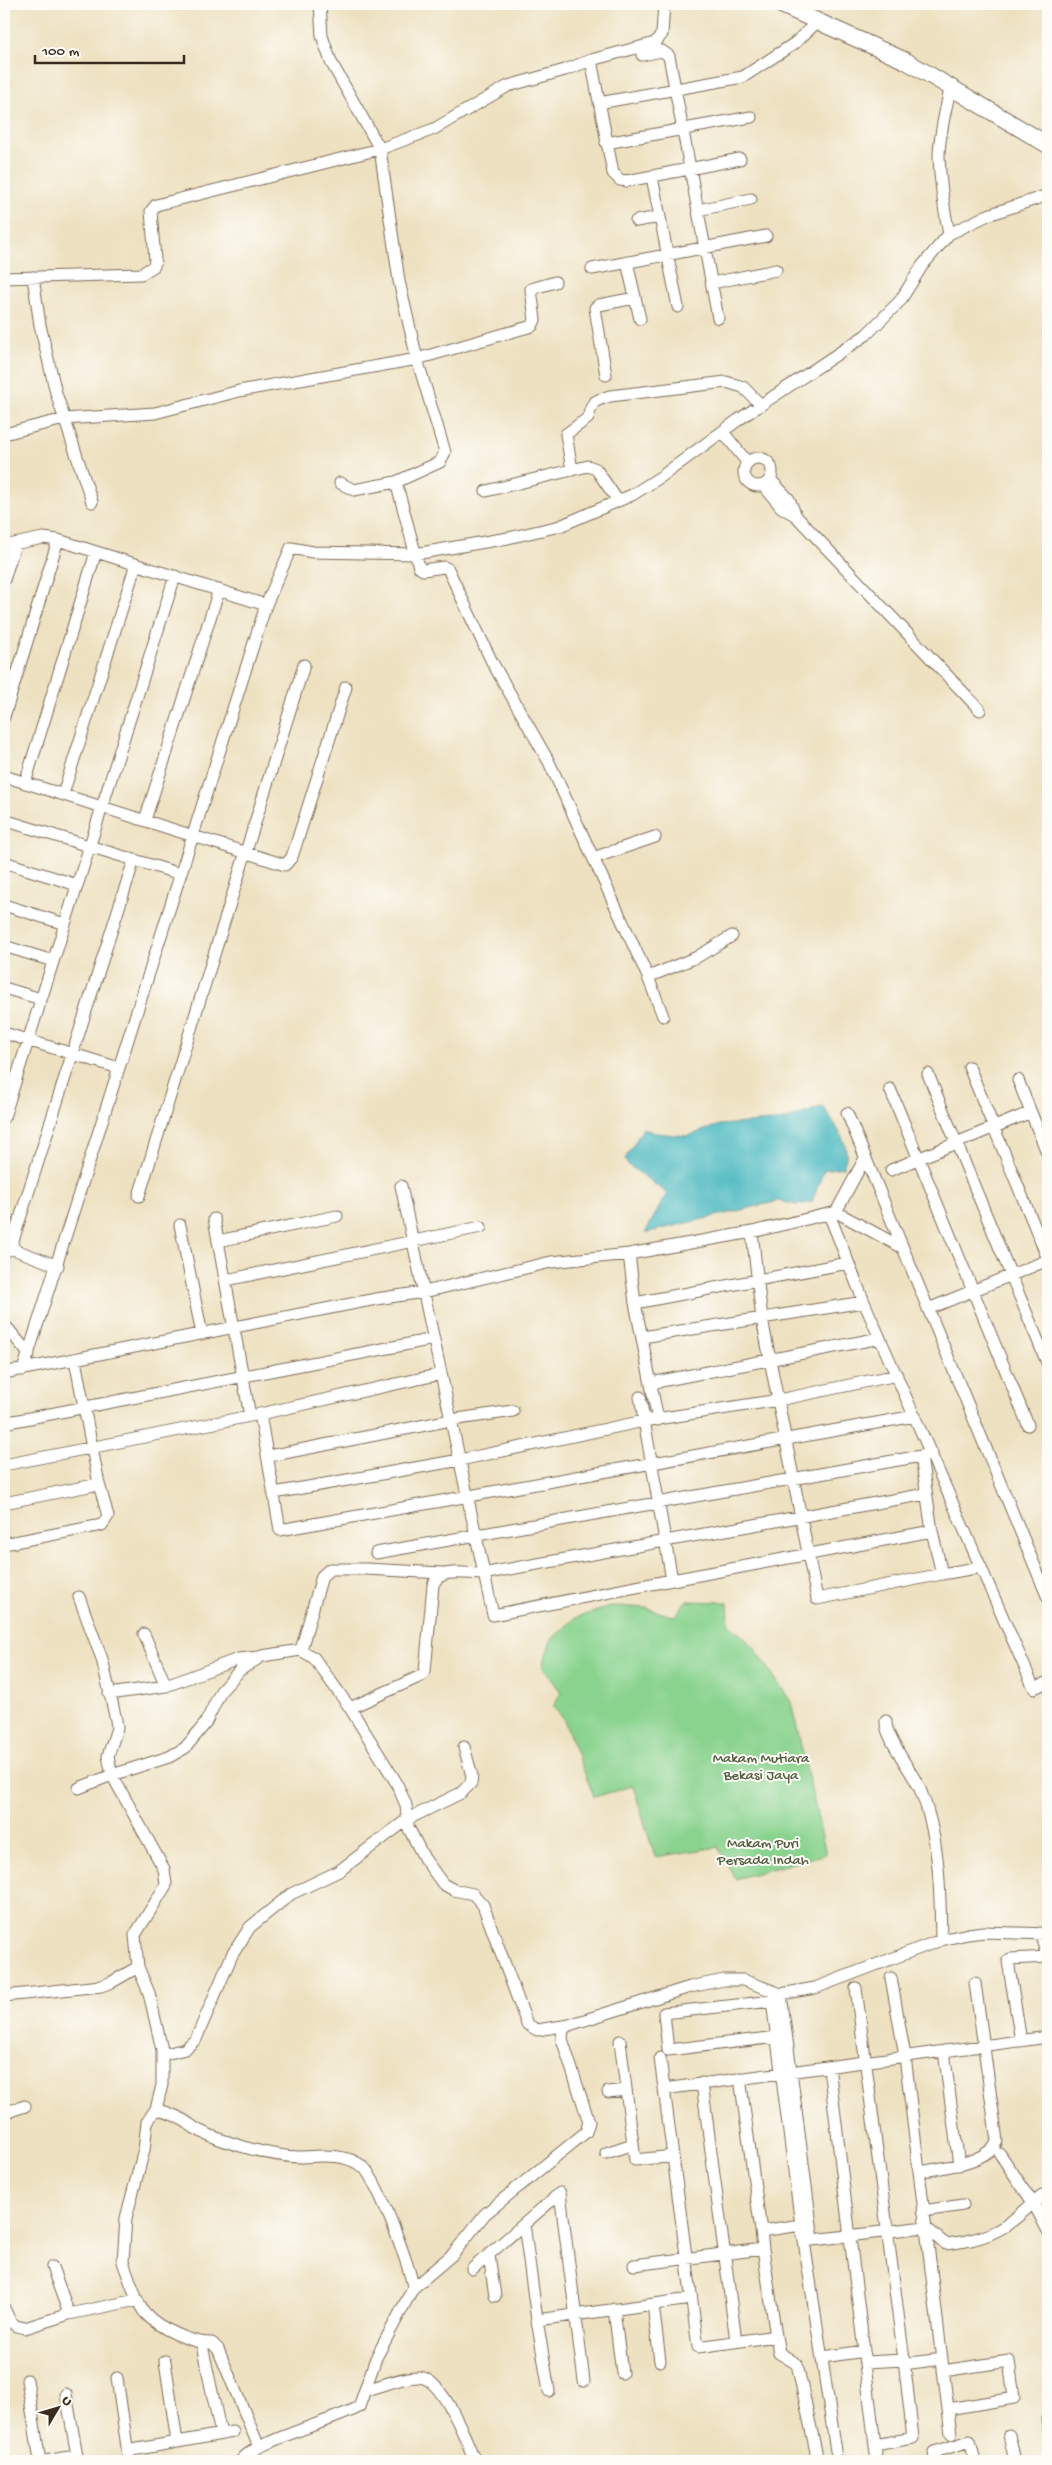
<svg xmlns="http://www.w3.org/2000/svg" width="1052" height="2465" font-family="'Gochi Hand',sans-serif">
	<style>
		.green { fill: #8ad38f; stroke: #627e56 }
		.water { fill: #49b8c0; stroke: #42716f }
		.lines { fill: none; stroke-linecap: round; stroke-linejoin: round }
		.street-casing { stroke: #7a6a57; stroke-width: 13 }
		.secondary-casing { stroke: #7a6a57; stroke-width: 18 }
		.street { stroke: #fff; stroke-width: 11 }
		.secondary { stroke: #fff; stroke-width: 16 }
		.labels { text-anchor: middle; stroke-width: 4; stroke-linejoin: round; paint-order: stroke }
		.park-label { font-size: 15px; fill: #535d40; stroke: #fdfcf7 }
	</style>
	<rect width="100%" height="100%" fill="#fdfcf7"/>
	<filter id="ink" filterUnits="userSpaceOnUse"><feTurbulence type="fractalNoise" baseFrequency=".02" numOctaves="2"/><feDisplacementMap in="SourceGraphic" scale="10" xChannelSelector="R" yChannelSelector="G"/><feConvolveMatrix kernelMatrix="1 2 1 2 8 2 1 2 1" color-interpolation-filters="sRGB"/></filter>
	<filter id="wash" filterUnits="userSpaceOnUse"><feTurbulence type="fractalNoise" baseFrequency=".0096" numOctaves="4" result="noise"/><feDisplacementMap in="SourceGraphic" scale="20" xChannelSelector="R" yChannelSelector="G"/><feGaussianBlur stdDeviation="1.12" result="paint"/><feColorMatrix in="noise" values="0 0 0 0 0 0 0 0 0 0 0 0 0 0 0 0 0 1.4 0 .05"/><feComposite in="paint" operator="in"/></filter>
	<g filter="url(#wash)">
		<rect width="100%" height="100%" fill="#eee1c1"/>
		<path class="green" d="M 686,1601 L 728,1602 L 729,1624 L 754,1647 L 791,1702 L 826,1854 L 735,1879 L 718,1847 L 655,1857 L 633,1786 L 594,1797 L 563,1718 L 553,1707 L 561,1692 L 542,1666 L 551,1640 L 575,1618 L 613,1606 L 646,1608 L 675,1617 Z"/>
		<path class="water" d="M 823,1106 C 834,1125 854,1145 843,1167 L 824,1170 L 812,1202 L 796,1205 L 779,1201 L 645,1233 L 667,1193 L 627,1164 L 625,1159 L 643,1128 L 656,1133 L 688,1136 L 719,1125 L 786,1120 Z"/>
	</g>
	<g filter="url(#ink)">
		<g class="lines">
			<defs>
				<path id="street" d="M 320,4 L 322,36 L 331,62 L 380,149 L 399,281 L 417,359 L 445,452 L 440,462 L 396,482 L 419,567 L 423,570 L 444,567 L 448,569 L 492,662 L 549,762 L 648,977 L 663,1016
					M 664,4 L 662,34 L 655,43 L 591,60 L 613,173 L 620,180 L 627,181 L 740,159
					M 642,55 L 662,51 L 669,56 L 718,318
					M 599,103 L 743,77 L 795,43 L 818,21
					M 606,143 L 751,117
					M 652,177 L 678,307
					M 698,210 L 751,199
					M 636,221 L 660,217
					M 949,234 C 944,209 940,183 939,157 C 939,134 946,111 950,88
					M 627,262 L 640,319
					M 592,269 L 766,236
					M 33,277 L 40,325 L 56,393 L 92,502
					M 4,278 L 141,274 L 154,266 L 155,260 L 151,211 L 156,205 L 380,149 L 434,129 L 508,86 L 565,70 L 591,60
					M 712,283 L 776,270
					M 606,375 L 595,308 L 599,305 L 635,298
					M 723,432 L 747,462
					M 4,434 L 64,419 L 155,413 L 239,391 L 417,359 L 532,326 L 535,320 L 531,289 L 555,282
					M744 472a14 14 0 1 1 28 0a14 14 0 1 1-28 0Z
					M 572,470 L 566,434 L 588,418 C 593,400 592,402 610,396 L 726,382 L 743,387 L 761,405
					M 771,480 L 789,499 L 796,516
					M 340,483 L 354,490 L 396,482
					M 764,486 L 781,507 L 796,516 L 980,710
					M 486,491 L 588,466 L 596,469 L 618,501
					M 4,546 L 43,538 L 58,540 L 266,605
					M 4,580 L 15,544
					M 4,717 L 58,540
					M 4,776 L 285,865 L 292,857 L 346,687
					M 25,783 L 96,552
					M 63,794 L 136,564
					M 4,820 L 180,874
					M 145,820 L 219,590
					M 593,858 L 655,837
					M 4,862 L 77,885
					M 4,905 L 65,924
					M 4,946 L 53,961
					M 648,977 L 697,957 L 732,936
					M 4,988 L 41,999
					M 4,1033 L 119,1068
					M 969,1067 L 1048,1259
					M 928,1074 L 1048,1365
					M 1018,1080 L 1048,1155
					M 890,1089 L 1028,1425
					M 847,1113 L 1048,1598
					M 4,1117 L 175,576
					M 865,1158 L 836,1212 L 903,1248
					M 891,1170 L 1031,1112
					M 139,1196 L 304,665
					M 829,1214 L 864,1302 L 1034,1688 L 1048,1682
					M 214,1219 L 250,1416
					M 180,1225 L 202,1334
					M 752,1232 L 762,1319 L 817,1599 L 942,1574 L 932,1531 L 921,1456
					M 218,1241 L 337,1216
					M 5,1246 L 58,1266
					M 10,1250 L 134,860
					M 629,1254 L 635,1303 L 658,1420
					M 226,1280 L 481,1227
					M 635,1303 L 848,1263
					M 928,1309 L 1048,1260
					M 4,1324 L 29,1354
					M 642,1337 L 864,1302
					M 23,1370 L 266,605 L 291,548 L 313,552 L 415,554 L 508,538 L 560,526 L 632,495 L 662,476 L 738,420 L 866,335 L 900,301 L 922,266 L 949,234 L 988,215 L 1048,195
					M 4,1373 L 376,1299 L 424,1292 L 551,1262 L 629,1254 L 752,1232 L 836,1212
					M 651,1383 L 880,1338
					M 513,1411 L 451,1420 L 493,1615 L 672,1580 L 640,1397
					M 260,1414 L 280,1530 L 915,1416
					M 4,1423 L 434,1339
					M 269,1456 L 451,1420 L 401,1186
					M 4,1465 L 260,1414 L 441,1374
					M 274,1493 L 460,1460 L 644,1421 L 779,1400 L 897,1375
					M 4,1503 L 99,1484
					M 4,1544 L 102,1525 L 108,1516 L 99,1484 L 75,1360
					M 376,1553 L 932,1454
					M 942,1574 L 981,1567
					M 672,1580 L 932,1531
					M 144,1634 L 166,1686
					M 301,1650 L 322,1576 L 330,1569 L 366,1569 L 442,1573
					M 109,1694 L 166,1686 L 238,1659 L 259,1657
					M 350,1708 L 421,1676 L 425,1671 L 433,1585 C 440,1567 466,1574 482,1574 L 926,1494
					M 886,1721 C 884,1736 913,1773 920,1789 C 940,1837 940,1889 941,1940
					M 79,1788 L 112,1775 L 169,1757 L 185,1748 L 205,1724 L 221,1691 L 240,1670 L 262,1656 L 301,1650 L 314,1658 L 350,1708 L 396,1782 L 406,1805 L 408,1827 L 424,1858 L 443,1884 L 454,1890 L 473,1894 L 483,1905 L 527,2024 L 537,2030 L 569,2025
					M 1040,1933 L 1048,1959
					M 891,1978 L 905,2056 L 951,2434
					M 856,1988 L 904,2360 L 911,2363 L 942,2359
					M 781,1994 L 813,2240 L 925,2227 L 945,2244 C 967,2242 990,2237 1008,2224 C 1022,2214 1034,2201 1048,2192
					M 4,1996 L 101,1986 L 112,1982 L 138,1967 L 135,1935 L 166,1885 L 164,1869 L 112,1775 L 108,1756 L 117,1728 L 116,1720 L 102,1659 L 79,1597
					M 777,2037 L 668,2050 L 664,2013 L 772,2001 L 801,2225
					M 620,2041 L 635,2160 L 673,2156
					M 1021,2041 L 1008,1961 L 1010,1959 L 1048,1957
					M 944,2051 L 959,2165
					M 162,2055 L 185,2049 L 196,2039 L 232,1955 L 250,1927 L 291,1894 L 339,1871 L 408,1819 L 461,1793 L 471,1783 L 472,1776 L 464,1747
					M 660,2058 L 698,2347 L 776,2336 L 763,2249
					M 740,2078 L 761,2231
					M 702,2083 L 736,2341
					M 664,2089 L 1048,2037
					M 608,2092 L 626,2090
					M 156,2109 C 164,2112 174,2114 181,2119 C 188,2122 193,2128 200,2131 C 226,2143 272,2157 300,2157 C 320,2156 344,2153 362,2166 C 376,2175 412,2271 413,2288
					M 4,2113 L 25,2106
					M 606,2153 L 633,2144
					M 1000,2154 L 1034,2204 L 1048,2231
					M 919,2172 C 940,2168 988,2163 997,2141 L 975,1983
					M 923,2211 L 963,2205
					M 524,2224 L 537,2320 L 549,2391
					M 804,2241 L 836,2451
					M 489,2255 L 495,2296
					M 634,2265 L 763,2249 L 761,2231 L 801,2225 L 804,2241 L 813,2240
					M 52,2267 L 69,2314
					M 472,2269 L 560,2193 L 584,2381
					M 137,2300 L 123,2262 L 126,2218 L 144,2150 L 147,2122 L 156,2109 L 162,2085 L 162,2050 L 149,1993 L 138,1967
					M 653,2305 L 660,2361
					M 4,2308 L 10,2321 L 16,2326 L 25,2328 L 69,2314 L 137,2300 C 140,2304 142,2310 145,2313 C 158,2328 193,2344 212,2343 L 218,2349 L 259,2447
					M 614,2309 L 622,2373
					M 537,2320 L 691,2299
					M 776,2336 L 779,2353 L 797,2364 L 818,2461
					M 203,2350 L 221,2434
					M 864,2356 L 876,2453
					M 823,2357 L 864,2351 L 829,2067
					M 165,2361 L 177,2442
					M 865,2362 L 904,2360 L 913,2438 L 875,2445
					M 943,2371 L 1009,2361 L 1014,2398 L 948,2409
					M 117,2378 L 129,2461
					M 27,2380 L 40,2461
					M 366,2390 C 381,2386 405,2376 419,2377 C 443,2378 467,2442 475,2461
					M 66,2394 L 78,2461
					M 1047,2419 L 1048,2427
					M 1009,2435 L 1015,2461
					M 127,2451 L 233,2432
					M 45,2461 L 76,2456
					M 241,2461 C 250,2443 336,2420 359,2407 L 376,2358 L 413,2288 L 453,2254 L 485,2214 L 586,2132 L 589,2122 L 562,2039 L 563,2029 L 569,2025 L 690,1987 L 724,1980 L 743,1980 L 781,1994 L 815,1988 L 941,1940 L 968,1934 L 983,1932 L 1048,1934
					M 936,2461 L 934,2452 L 970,2441 L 975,2461"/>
				<path id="secondary" d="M 779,4 L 906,61 L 1048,145"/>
			</defs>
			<use href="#street" class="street-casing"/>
			<use href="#secondary" class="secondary-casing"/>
			<use href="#street" class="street"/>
			<use href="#secondary" class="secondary"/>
		</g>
	</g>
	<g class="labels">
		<g class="park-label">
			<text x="761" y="1762">Makam Mutiara<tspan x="761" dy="17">Bekasi Jaya</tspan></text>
			<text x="763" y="1847">Makam Puri<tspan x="763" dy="17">Persada Indah</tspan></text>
		</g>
	</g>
	<rect width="1052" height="2465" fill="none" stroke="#fdfcf7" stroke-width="20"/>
	<g transform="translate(58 2408) rotate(52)" stroke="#fdfcf7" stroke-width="4" paint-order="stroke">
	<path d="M0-4L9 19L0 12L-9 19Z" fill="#3b2a1e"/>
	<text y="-8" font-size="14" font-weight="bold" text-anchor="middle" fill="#3b2a1e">U</text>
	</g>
	<path d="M35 55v8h149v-8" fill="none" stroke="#3b2a1e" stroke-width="2.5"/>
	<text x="42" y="55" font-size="15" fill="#3b2a1e" stroke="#fdfcf7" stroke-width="4" paint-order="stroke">100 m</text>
</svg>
